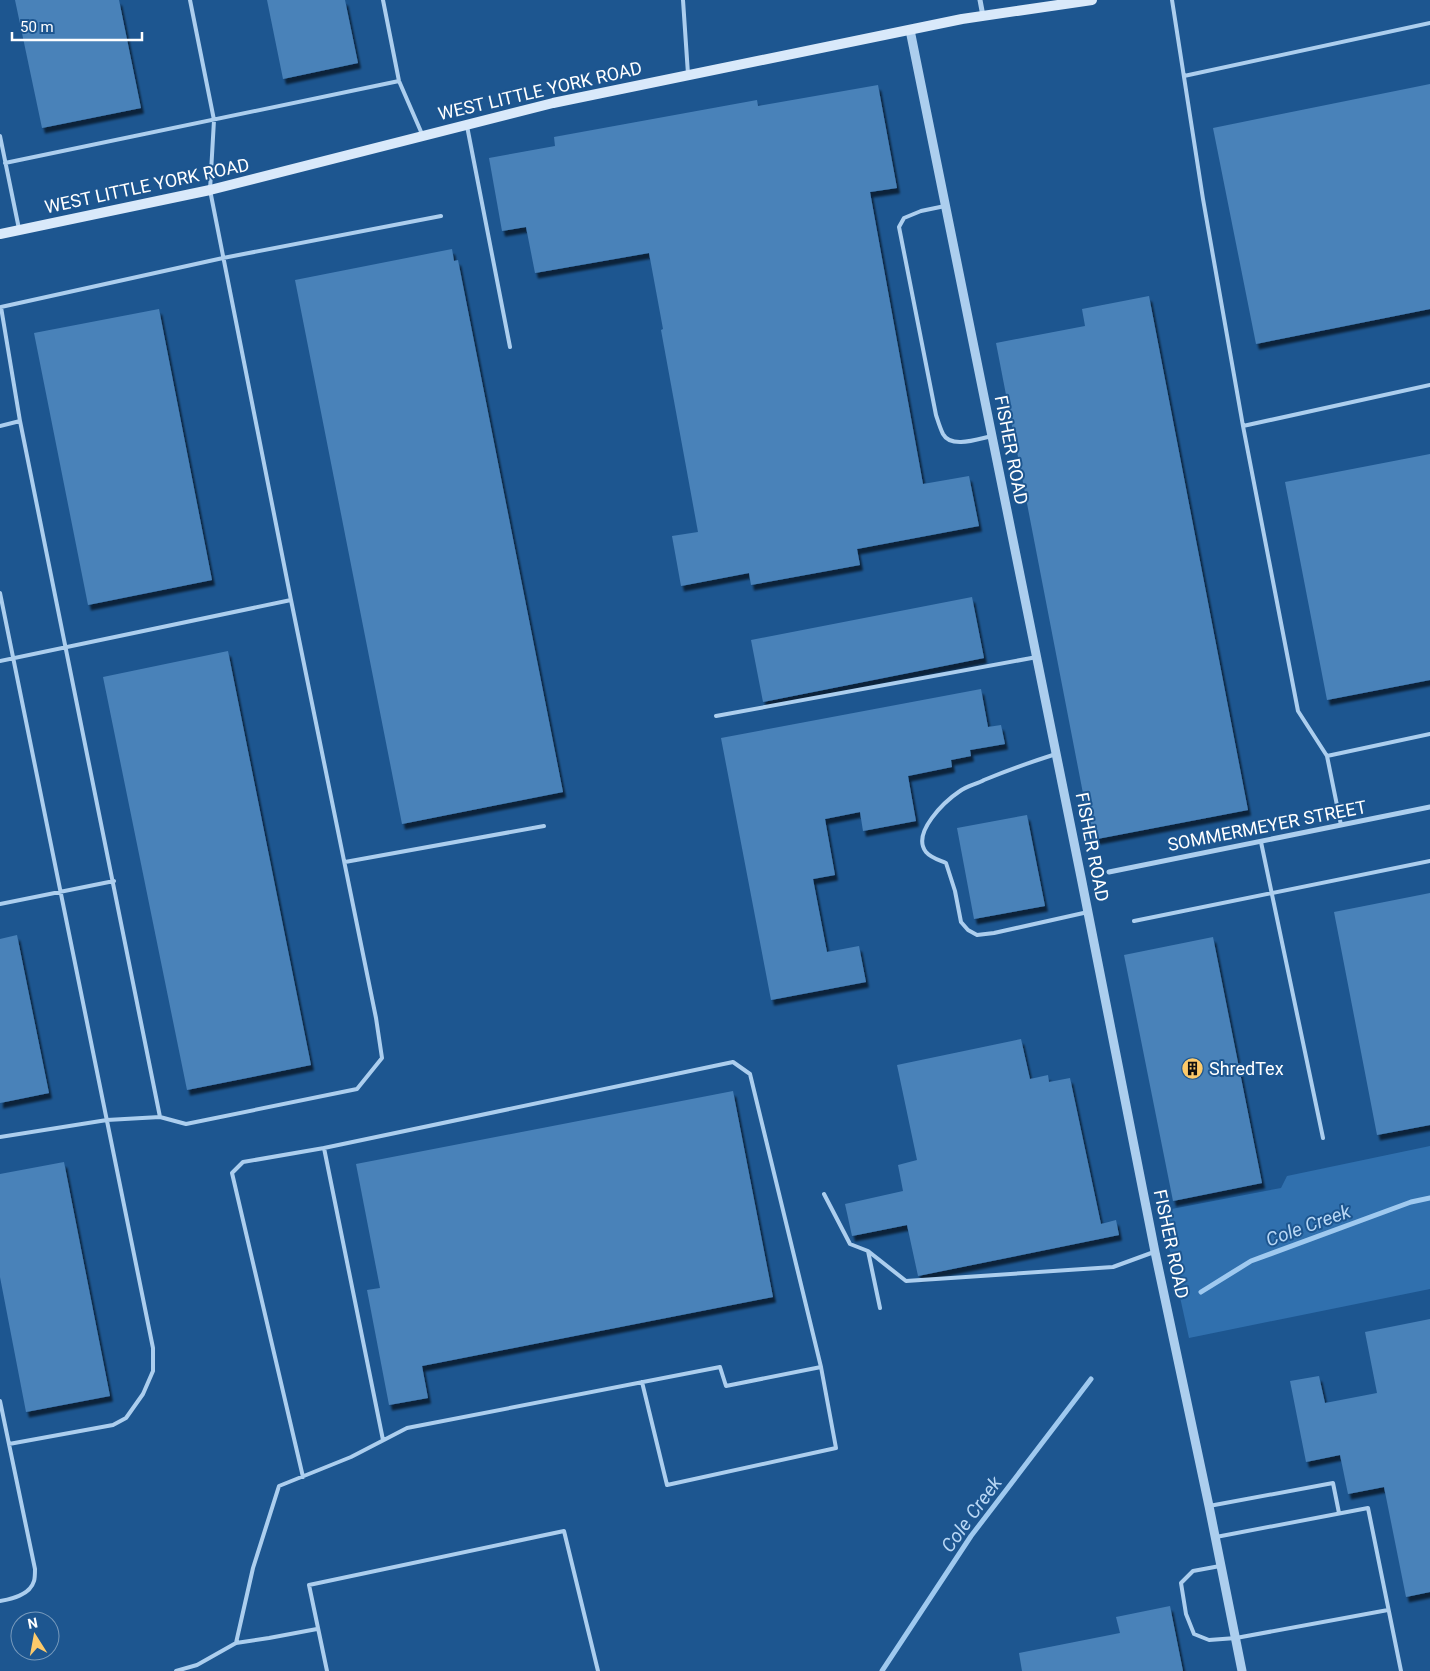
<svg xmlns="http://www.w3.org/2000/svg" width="1430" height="1671" font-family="Roboto,sans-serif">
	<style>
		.green { fill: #3070ae }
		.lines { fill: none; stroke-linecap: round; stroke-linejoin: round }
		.stream { stroke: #9fc9ef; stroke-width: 5 }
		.building { fill: #4a82b9; filter: url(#shadow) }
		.service { stroke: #acceee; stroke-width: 4 }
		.minor { stroke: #acceee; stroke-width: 5 }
		.tertiary { stroke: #acceee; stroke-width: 9 }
		.secondary { stroke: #d9e9fa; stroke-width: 10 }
		.labels { text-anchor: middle; stroke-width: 4; stroke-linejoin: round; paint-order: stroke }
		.street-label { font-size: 18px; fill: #fff; stroke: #1d5690 }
		.poi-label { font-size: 18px; fill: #fff; stroke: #1d5690; text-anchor: start }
		.water-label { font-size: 19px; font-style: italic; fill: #b8d7f5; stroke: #1d5690 }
	</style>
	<defs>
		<filter id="shadow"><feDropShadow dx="3" dy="5.5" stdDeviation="1" flood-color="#0009"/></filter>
	</defs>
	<rect width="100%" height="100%" fill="#1d5690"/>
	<path class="green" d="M 1430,1146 L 1430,1289 L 1189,1338 L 1161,1211 L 1281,1188 L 1287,1176 Z"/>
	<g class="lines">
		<path class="stream" d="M 1201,1292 L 1251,1261 L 1411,1202 L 1430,1198
			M 882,1671 L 971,1536 L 1091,1379"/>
	</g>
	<path class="building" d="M 15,0 L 119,0 L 141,108 L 42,128 Z
		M 267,0 L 345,0 L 358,63 L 283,79 Z
		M 1430,84 L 1430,309 L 1256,344 L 1213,128 Z
		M 878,85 L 897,188 L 870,192 L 923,484 L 969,476 L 979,526 L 857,549 L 860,565 L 751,585 L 749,573 L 681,586 L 672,536 L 698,532 L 661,330 L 663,329 L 649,253 L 535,273 L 526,227 L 502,231 L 489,158 L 555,146 L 554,137 L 757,100 L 758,106 Z
		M 452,249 L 454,261 L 458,260 L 563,792 L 402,824 L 295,280 Z
		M 1149,296 L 1248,810 L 1092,840 L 996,343 L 1085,326 L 1082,309 Z
		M 159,309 L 212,580 L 88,605 L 34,333 Z
		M 1430,454 L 1430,680 L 1327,700 L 1285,482 Z
		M 972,597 L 984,658 L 763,702 L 751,640 Z
		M 228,651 L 311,1065 L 187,1090 L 103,677 Z
		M 981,689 L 988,727 L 1001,725 L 1005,744 L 970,750 L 971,756 L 951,760 L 952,767 L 908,776 L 916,821 L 863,831 L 860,812 L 825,819 L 835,875 L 813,879 L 827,952 L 859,946 L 866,982 L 771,1000 L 721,738 Z
		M 1027,815 L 1045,906 L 974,919 L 957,828 Z
		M 1430,893 L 1430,1125 L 1377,1135 L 1334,912 Z
		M 17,935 L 49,1093 L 0,1103 L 0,939 Z
		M 1213,937 L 1262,1183 L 1173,1201 L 1124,955 Z
		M 1021,1039 L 1030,1079 L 1048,1075 L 1049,1082 L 1070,1078 L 1101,1224 L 1116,1220 L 1119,1235 L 918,1276 L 907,1225 L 852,1236 L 845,1204 L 903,1191 L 898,1165 L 917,1160 L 897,1065 Z
		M 733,1091 L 773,1297 L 422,1366 L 428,1398 L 389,1405 L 367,1290 L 380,1288 L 356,1164 Z
		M 64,1162 L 110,1396 L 26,1412 L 0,1277 L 0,1174 Z
		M 1430,1319 L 1430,1592 L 1406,1597 L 1384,1487 L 1348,1494 L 1340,1455 L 1306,1462 L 1290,1381 L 1319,1376 L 1325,1403 L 1377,1393 L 1365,1332 Z
		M 1170,1606 L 1183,1671 L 1022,1671 L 1019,1653 L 1120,1633 L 1116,1617 Z"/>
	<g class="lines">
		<path class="service" d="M 383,0 L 399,81 L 422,134
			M 683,0 L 688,74
			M 1172,0 L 1203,199 L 1243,426 L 1298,711 L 1327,756 L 1341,825
			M 1184,76 L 1430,23
			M 467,126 L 510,347
			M 0,136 L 19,229
			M 5,163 L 399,81
			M 945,206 L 921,211 L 904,218 L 899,227 L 936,415 C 938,421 940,428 943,434 C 951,449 978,439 992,436
			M 20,421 L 160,1117
			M 0,426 L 20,421 L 1,307 L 223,258 L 441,216
			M 1243,426 L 1430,385
			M 0,593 L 153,1348 L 153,1371 L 143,1394 L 126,1418 L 113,1425 L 9,1444
			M 0,661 L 291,600
			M 716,716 L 1037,657
			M 1056,754 C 1031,762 1008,770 984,780 C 977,784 967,786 960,791 C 945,801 911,833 926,852 C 931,858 939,860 946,863 L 955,891 L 961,922 L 968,930 L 977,935 L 994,933 L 1088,912
			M 1327,756 L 1430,734
			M 1261,842 L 1323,1138
			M 345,862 L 544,826
			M 0,904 L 114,881
			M 1134,921 L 1430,861
			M 0,1137 L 107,1120 L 160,1117 L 186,1124 L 357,1089 L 382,1058 L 376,1018 L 291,600 L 210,190 L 214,120 L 190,0
			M 824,1194 L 850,1244 L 868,1251 L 880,1308
			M 868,1251 L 906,1281 L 1113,1267 L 1154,1252
			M 0,1401 L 35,1569 C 35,1572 35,1578 34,1581 C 30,1595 12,1599 0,1601
			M 383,1440 L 324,1148 L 733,1062 L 750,1074 L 821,1367
			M 303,1477 L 232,1173 L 243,1162 L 324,1148
			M 1209,1506 L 1333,1483 L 1339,1513
			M 1216,1537 L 1368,1508 L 1401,1671
			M 1220,1566 L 1193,1571 L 1181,1583 L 1186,1614 L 1194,1634 L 1209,1640 L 1236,1638 L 1388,1610
			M 236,1643 L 253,1568 L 279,1486 L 351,1457 L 407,1428 L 720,1367 L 726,1386 L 821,1367 L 836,1448 L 667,1485 L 642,1382
			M 176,1671 L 197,1665 L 236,1643 L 269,1638 L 317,1629
			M 327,1671 L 309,1585 L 564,1531 L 598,1671"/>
		<path class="minor" d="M 980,0 L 983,16
			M 1109,872 L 1430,807"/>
		<path class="tertiary" d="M 910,30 L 1081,877 L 1155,1252 L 1209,1506 L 1242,1671"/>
		<path class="secondary" d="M 0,234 L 210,190 L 553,103 L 962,19 L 1092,0"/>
	</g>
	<defs>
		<symbol id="building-disc" viewBox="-11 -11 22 22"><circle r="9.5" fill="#fdca6a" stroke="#1d5690"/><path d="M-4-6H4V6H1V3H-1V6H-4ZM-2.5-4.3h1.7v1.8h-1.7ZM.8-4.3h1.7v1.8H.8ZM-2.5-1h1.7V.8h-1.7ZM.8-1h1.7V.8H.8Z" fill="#111"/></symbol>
	</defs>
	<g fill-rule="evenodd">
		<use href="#building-disc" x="1180" y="1056" width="25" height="25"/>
	</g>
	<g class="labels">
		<g class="street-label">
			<text transform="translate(540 91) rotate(-13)" y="6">WEST LITTLE YORK ROAD</text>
			<text transform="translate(147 186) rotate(-12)" y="6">WEST LITTLE YORK ROAD</text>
			<text transform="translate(1011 450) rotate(79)" y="6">FISHER ROAD</text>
			<text transform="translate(1267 826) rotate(-11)" y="6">SOMMERMEYER STREET</text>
			<text transform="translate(1092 847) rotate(79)" y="6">FISHER ROAD</text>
			<text transform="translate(1171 1244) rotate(78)" y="6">FISHER ROAD</text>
		</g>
		<g class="poi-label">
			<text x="1209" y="1075">ShredTex</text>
		</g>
		<g class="water-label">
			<text transform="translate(1308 1225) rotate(-20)" y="7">Cole Creek</text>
			<text transform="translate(971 1514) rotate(-54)" y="7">Cole Creek</text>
		</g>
	</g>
	<g transform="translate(35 1636) rotate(349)"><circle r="24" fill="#1d5690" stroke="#779abc"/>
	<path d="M0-4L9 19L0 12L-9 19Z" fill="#fdca6a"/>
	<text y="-8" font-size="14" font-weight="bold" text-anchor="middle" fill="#ffffff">N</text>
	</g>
	<path d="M12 32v8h130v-8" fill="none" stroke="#ffffff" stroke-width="2.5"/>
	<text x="20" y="32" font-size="15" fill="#ffffff" stroke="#1d5690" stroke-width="4" paint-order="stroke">50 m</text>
</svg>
